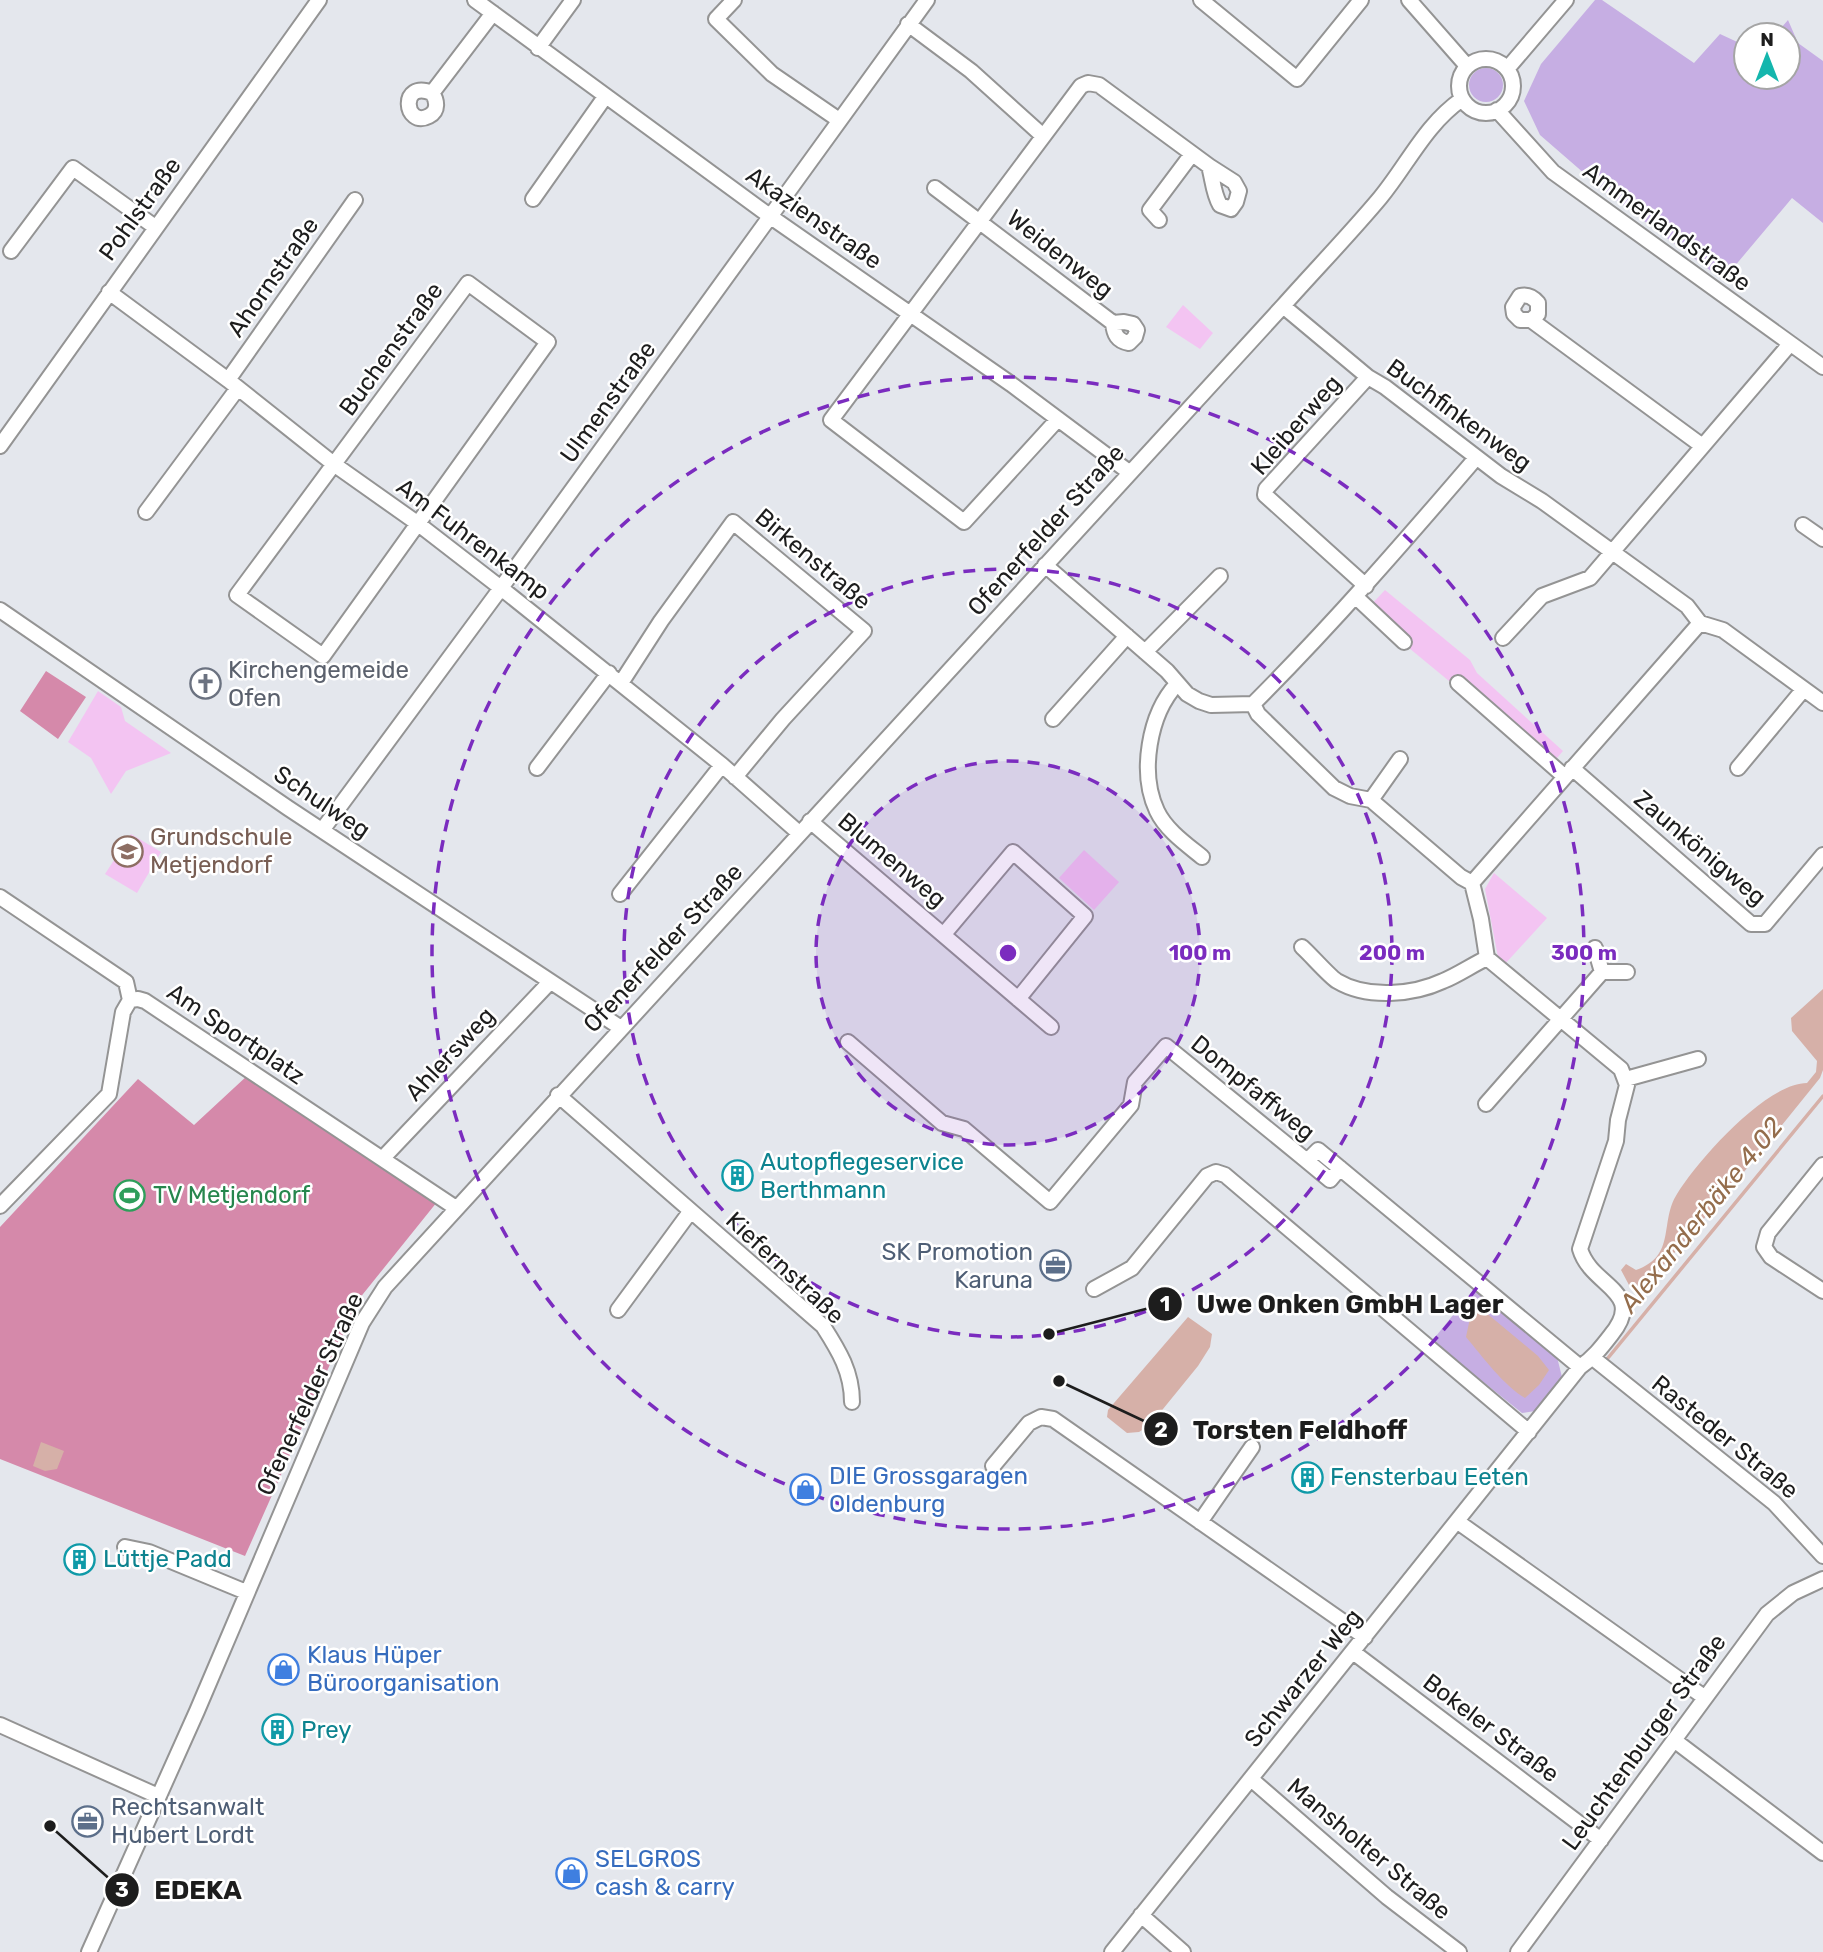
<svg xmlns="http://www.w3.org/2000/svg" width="1823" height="1952" font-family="Rubik,sans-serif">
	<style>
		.grass { fill: #c6aee3 }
		.park { fill: #f3c4f2 }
		.pitch { fill: #d589aa }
		.water { fill: #d6b0a8 }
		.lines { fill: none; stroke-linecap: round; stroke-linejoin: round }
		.stream { stroke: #d6b0a8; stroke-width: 3.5 }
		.minor-casing { stroke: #949494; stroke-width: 18 }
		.minor { stroke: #fff; stroke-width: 14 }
		.ring { fill: none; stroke: #7b2cbf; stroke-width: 3.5; stroke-dasharray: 12 9 }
		.labels { text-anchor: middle; stroke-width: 5; stroke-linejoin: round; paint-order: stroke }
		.street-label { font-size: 24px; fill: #1d1d1d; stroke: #fff }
		.worship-label { font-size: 24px; fill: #5b616d; stroke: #fff; text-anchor: start }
		.education-label { font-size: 24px; fill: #785e54; stroke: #fff; text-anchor: start }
		.culture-label { font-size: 24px; fill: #0d838f; stroke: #fff; text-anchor: start }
		.leisure-label { font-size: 24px; fill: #27864d; stroke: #fff; text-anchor: start }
		.service-label { font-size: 24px; fill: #4e5e75; stroke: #fff; text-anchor: end }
		.shop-label { font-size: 24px; fill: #366cbe; stroke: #fff; text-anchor: start }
		.water-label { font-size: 26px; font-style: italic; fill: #946d4c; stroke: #fff }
		.centre { fill: #7b2cbf; stroke: #fff; stroke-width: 3.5 }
		.ring-label { font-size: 21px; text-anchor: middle; font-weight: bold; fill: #7b2cbf; stroke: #fff; stroke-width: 5; stroke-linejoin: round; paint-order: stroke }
		.leader { fill: none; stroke: #1d1d1d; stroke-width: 2.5 }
		.callout-dot { fill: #1d1d1d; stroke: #fff; stroke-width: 2.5 }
		.mark-label { font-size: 21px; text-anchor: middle; font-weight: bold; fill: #fff }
		.callout-label { font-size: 26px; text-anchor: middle; font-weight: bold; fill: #1d1d1d; stroke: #fff; stroke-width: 5; stroke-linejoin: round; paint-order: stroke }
	</style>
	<rect width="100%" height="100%" fill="#e4e7ed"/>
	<path class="grass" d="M 1595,0 L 1602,0 L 1694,63 L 1720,34 L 1746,46 L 1746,77 L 1788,77 L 1788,35 L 1775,35 L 1788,20 L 1798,43 L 1823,61 L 1823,223 L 1792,198 L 1723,280 L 1608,194 L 1540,135 L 1524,101 L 1541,64 Z
		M1469 85a17 17 0 1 1 34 0a17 17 0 1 1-34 0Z
		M 1475,1288 L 1557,1357 L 1562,1377 L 1535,1411 L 1522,1413 L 1432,1341 Z"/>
	<path class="park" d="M 1183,305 L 1213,333 L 1200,349 L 1166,327 Z
		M 1385,590 L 1470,660 L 1477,673 L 1563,751 L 1551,765 L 1409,648 L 1412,644 L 1370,606 Z
		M 98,691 L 121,707 L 125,721 L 171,753 L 126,771 L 111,794 L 91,758 L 68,742 Z
		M 131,834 L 161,852 L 137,893 L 105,874 Z
		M 1084,850 L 1119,882 L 1094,910 L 1059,878 Z
		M 1494,873 L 1547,918 L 1504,965 L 1498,957 L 1485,889 Z"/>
	<path class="pitch" d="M 46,671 L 86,697 L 58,739 L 20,711 Z
		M 248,1075 L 437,1202 L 359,1299 L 245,1556 L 0,1459 L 0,1227 L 138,1079 L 194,1125 Z"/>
	<path class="water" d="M 1823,989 L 1823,1070 L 1820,1078 L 1735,1183 L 1656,1274 L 1639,1286 L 1629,1285 L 1621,1270 L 1626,1264 L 1636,1270 C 1677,1256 1659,1222 1677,1194 C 1697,1161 1766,1083 1807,1083 L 1816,1072 L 1817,1061 L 1792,1031 L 1791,1018 Z
		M 1478,1306 L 1538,1356 L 1549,1370 L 1539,1385 L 1525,1398 C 1504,1386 1482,1356 1466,1337 L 1470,1318 Z
		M 1188,1317 L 1212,1334 L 1210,1347 L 1198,1366 L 1150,1425 L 1139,1432 L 1127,1433 L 1107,1417 L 1108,1410 Z
		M 41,1442 L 64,1451 L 57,1469 L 45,1471 L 33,1466 Z"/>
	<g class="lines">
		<path class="stream" d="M 1608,1358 L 1823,1096"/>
		<defs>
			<path id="minor" d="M 475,0 L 771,217 L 1011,384 L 1129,472
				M 734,0 L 716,19 L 772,74 L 839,120
				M 1201,0 L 1297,79 L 1361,0
				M 1409,0 L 1467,66
				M 908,24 L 971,71 L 1043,136
				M 538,48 L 573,0
				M1459 86a27 27 0 1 1 54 0a27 27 0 1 1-54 0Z
				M 1507,69 L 1566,0
				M 432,93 C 437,100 439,111 429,116 C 404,129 399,79 432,93 L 493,13
				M 1497,110 L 1553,172 L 1823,367
				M 935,188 L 1113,323 C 1114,334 1117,341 1129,343 L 1135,337 L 1137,330 L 1133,324 L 1124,322 L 1113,323
				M 533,199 L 605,97
				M 1159,220 L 1150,210 L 1192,154
				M 11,251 L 73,168 L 155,227
				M 468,283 L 548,342 L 323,656 L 237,595 Z
				M 109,292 L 228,380 L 335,465 L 417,523 L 501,588 L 722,765 L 799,833
				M 1283,306 L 1368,377 L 1385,387 L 1501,476 L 1542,501 L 1687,606 L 1700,623
				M 1531,320 L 1538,314 L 1538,303 C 1533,297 1528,294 1520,296 L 1513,307 L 1514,314 L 1520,320 L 1531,320 L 1701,445
				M 228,380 L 355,200
				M 1058,419 L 964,522 L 831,420 L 1081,86 L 1088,83 L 1099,85 L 1209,166 C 1213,180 1213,193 1220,205 L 1231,209 L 1236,202 L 1239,191 L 1234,182 L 1209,166
				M 0,446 L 319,0
				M 146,512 L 238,388
				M 1803,525 L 1823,539
				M 1045,565 L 1167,671 L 1187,694 L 1199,701 L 1211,705 L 1253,704 C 1332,625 1404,542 1476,458
				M 1366,586 L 1265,495 L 1266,489 L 1368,377
				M 1356,597 L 1404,642
				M 0,610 L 288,808 L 621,1028
				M 1700,623 L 1723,630 L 1823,703
				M 1503,638 L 1542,596 L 1590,578 L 1790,344
				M 1145,652 L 1220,576
				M 621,683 L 661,621 L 733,522 L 864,631 L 783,719 L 735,777
				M 1458,683 L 1564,776
				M 1177,684 C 1149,714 1139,773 1157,811 C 1166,830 1186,844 1202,857
				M 1253,704 L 1258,714 L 1334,788 L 1350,796 L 1371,800 L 1461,877 L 1472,883
				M 1053,719 L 1127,636
				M 537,768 L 609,673
				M 1572,768 L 1751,924 L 1765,924 L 1823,855
				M 1738,768 L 1803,690
				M 1371,800 L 1400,759
				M 810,821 L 1051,1027
				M 323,829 L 501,588 L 927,0
				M 620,894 L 722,765
				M 0,897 L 126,982 L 130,1000
				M 944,934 L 1013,852 L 1085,916 L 1018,999
				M 1302,947 C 1310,954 1330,977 1337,981 C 1367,999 1413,995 1443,981 C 1458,975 1472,965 1487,958
				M 1595,948 L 1602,972
				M 848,1042 L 942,1123 L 964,1129 L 1050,1202 L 1131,1105 L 1135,1082 L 1166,1046 L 1307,1161 L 1318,1150 L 1580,1367
				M 1626,1079 L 1698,1059
				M 558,1095 L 823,1326 C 839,1351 852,1372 852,1402
				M 1486,1104 L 1602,972 L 1627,972
				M 383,1158 L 550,982
				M 1307,1161 L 1330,1180 L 1340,1168
				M 1823,1165 L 1768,1233 L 1764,1247 L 1771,1257 L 1823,1291
				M 0,1206 L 109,1094 L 123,1012 L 130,1000 L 138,999 L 145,1001 L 456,1208
				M 1094,1289 L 1132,1268 L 1207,1176 L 1216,1172 L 1225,1175 L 1529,1432
				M 618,1310 L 690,1212
				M 1593,1358 L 1774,1503 L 1823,1556
				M 993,1466 L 1029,1423 L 1041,1417 L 1053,1419 L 1365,1637
				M 1200,1522 L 1252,1447
				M 1458,1522 L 1704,1697
				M 125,1547 L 149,1552 L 246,1592
				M 1353,1652 L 1601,1840
				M 0,1725 L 158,1796
				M 1674,1740 L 1823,1853
				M 1251,1779 L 1387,1897 L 1459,1952
				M 1141,1915 L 1183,1952
				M 89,1952 L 197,1711 L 362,1323 L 385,1287 L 1283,306 C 1315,270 1349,235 1380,198 C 1408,164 1425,125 1462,99
				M 1112,1952 L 1580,1367 C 1593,1358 1601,1348 1611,1335 C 1647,1291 1591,1287 1580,1249 L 1616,1141 L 1618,1120 L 1627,1085 L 1621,1069 L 1487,958 L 1481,919 L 1472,883 L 1700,623
				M 1518,1952 L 1767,1614 L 1793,1593 L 1823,1579"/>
		</defs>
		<use href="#minor" class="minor-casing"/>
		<use href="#minor" class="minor"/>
	</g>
	<circle cx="1008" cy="953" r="192" fill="#7b2cbf" fill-opacity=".12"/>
	<g class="ring">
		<circle cx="1008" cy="953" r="192"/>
		<circle cx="1008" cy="953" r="384"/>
		<circle cx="1008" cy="953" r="576"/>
	</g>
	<defs>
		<symbol id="church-ring" viewBox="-11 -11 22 22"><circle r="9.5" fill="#fff" stroke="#6b7280" stroke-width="1.5"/><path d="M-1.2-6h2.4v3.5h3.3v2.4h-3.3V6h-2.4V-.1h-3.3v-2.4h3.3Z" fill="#6b7280"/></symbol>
		<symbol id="school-ring" viewBox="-11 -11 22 22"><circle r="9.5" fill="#fff" stroke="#8d6e63" stroke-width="1.5"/><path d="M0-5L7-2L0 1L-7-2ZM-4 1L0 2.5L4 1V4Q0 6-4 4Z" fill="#8d6e63"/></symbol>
		<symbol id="building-ring" viewBox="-11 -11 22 22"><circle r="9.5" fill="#fff" stroke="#0f9aa8" stroke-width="1.5"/><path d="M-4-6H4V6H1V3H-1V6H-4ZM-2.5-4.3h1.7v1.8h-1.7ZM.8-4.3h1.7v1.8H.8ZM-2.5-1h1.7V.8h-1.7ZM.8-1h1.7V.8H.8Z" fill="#0f9aa8"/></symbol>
		<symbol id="stadium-ring" viewBox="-11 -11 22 22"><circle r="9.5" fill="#fff" stroke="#2e9e5b" stroke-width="1.5"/><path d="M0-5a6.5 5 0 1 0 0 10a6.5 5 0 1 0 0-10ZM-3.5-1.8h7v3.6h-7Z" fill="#2e9e5b"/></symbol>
		<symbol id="office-ring" viewBox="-11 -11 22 22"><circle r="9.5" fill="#fff" stroke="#5c6f8a" stroke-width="1.5"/><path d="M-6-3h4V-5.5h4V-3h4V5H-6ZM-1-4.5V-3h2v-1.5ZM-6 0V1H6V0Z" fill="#5c6f8a"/></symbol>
		<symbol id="shop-ring" viewBox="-11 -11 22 22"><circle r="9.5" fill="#fff" stroke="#3f7fe0" stroke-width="1.5"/><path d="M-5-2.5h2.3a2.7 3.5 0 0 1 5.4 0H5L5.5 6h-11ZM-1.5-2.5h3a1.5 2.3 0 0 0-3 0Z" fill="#3f7fe0"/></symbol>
	</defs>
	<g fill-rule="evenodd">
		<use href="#church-ring" x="188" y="666" width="35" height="35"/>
		<use href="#school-ring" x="110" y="834" width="35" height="35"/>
		<use href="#building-ring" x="720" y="1158" width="35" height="35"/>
		<use href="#stadium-ring" x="112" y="1178" width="35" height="35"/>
		<use href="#office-ring" x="1038" y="1248" width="35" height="35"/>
		<use href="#building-ring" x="1290" y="1460" width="35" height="35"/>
		<use href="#shop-ring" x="788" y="1472" width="35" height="35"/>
		<use href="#building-ring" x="62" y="1542" width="35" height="35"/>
		<use href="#shop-ring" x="266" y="1652" width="35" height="35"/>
		<use href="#building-ring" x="260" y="1712" width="35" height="35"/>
		<use href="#office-ring" x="70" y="1804" width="35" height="35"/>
		<use href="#shop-ring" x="554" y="1856" width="35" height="35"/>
	</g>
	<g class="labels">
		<g class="street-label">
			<text transform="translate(140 209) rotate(-54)" y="8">Pohlstraße</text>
			<text transform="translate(814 218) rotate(35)" y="8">Akazienstraße</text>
			<text transform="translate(1667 227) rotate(36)" y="8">Ammerlandstraße</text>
			<text transform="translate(1060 254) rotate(38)" y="8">Weidenweg</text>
			<text transform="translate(273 277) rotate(-55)" y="8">Ahornstraße</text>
			<text transform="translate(391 349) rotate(-54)" y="8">Buchenstraße</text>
			<text transform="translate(608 402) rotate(-54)" y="8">Ulmenstraße</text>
			<text transform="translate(1459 415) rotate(36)" y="8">Buchfinkenweg</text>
			<text transform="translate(1296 425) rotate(-49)" y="8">Kleiberweg</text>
			<text transform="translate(1046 530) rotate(-48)" y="8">Ofenerfelder Straße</text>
			<text transform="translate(473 539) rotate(37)" y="8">Am Fuhrenkamp</text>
			<text transform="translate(813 559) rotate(40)" y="8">Birkenstraße</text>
			<text transform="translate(322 802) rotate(34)" y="8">Schulweg</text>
			<text transform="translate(1700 848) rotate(40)" y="8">Zaunkönigweg</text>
			<text transform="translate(892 860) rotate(40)" y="8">Blumenweg</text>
			<text transform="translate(663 948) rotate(-47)" y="8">Ofenerfelder Straße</text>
			<text transform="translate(236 1034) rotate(34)" y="8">Am Sportplatz</text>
			<text transform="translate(450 1054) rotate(-47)" y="8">Ahlersweg</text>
			<text transform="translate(1253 1088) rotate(39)" y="8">Dompfaffweg</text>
			<text transform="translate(785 1268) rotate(43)" y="8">Kiefernstraße</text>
			<text transform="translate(310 1394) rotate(-65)" y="8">Ofenerfelder Straße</text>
			<text transform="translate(1725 1437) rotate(39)" y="8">Rasteder Straße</text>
			<text transform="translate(1303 1678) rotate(-51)" y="8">Schwarzer Weg</text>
			<text transform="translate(1491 1728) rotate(37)" y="8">Bokeler Straße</text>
			<text transform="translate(1644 1742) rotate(-54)" y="8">Leuchtenburger Straße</text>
			<text transform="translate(1369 1849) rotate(40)" y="8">Mansholter Straße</text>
		</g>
		<g class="worship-label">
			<text x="228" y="678">Kirchengemeide<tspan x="228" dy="28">Ofen</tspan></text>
		</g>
		<g class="education-label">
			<text x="150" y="845">Grundschule<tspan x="150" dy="28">Metjendorf</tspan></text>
		</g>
		<g class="culture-label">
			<text x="760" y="1170">Autopflegeservice<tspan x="760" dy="28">Berthmann</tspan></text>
			<text x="1330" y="1485">Fensterbau Eeten</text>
			<text x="103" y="1567">Lüttje Padd</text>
			<text x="301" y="1738">Prey</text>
		</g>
		<g class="leisure-label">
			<text x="153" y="1203">TV Metjendorf</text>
		</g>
		<g class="service-label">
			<text x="1033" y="1260">SK Promotion<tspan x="1033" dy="28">Karuna</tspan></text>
			<text x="111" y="1815" text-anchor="start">Rechtsanwalt<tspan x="111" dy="28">Hubert Lordt</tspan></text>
		</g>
		<g class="shop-label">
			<text x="829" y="1484">DIE Grossgaragen<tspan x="829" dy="28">Oldenburg</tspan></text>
			<text x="307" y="1663">Klaus Hüper<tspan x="307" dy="28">Büroorganisation</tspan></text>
			<text x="595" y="1867">SELGROS<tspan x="595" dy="28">cash &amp; carry</tspan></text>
		</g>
		<g class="water-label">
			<text transform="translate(1701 1215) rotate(-51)" y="9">Alexanderbäke 4.02</text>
		</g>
	</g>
	<circle cx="1008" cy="953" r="10" class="centre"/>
	<g class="ring-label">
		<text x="1200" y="960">100 m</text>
		<text x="1392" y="960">200 m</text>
		<text x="1584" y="960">300 m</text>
	</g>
	<path class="leader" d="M1049 1334L1165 1304M1059 1381L1161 1429M50 1826L122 1890"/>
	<g class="callout-dot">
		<circle cx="1049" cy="1334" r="7"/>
		<circle cx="1059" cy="1381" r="7"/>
		<circle cx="50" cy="1826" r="7"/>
		<circle cx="1165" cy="1304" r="18"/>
		<circle cx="1161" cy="1429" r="18"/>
		<circle cx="122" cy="1890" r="18"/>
	</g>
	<g class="mark-label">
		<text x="1165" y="1311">1</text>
		<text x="1161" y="1437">2</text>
		<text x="122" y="1897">3</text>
	</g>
	<g class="callout-label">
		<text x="1350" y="1313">Uwe Onken GmbH Lager</text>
		<text x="1300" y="1439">Torsten Feldhoff</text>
		<text x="198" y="1899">EDEKA</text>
	</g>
	<g transform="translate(1767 56)"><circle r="33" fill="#ffffff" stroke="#a5a5a5" stroke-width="2"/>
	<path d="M0-5L12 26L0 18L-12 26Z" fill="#14b6ad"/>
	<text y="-10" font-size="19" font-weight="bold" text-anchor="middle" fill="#1d1d1d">N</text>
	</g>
</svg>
